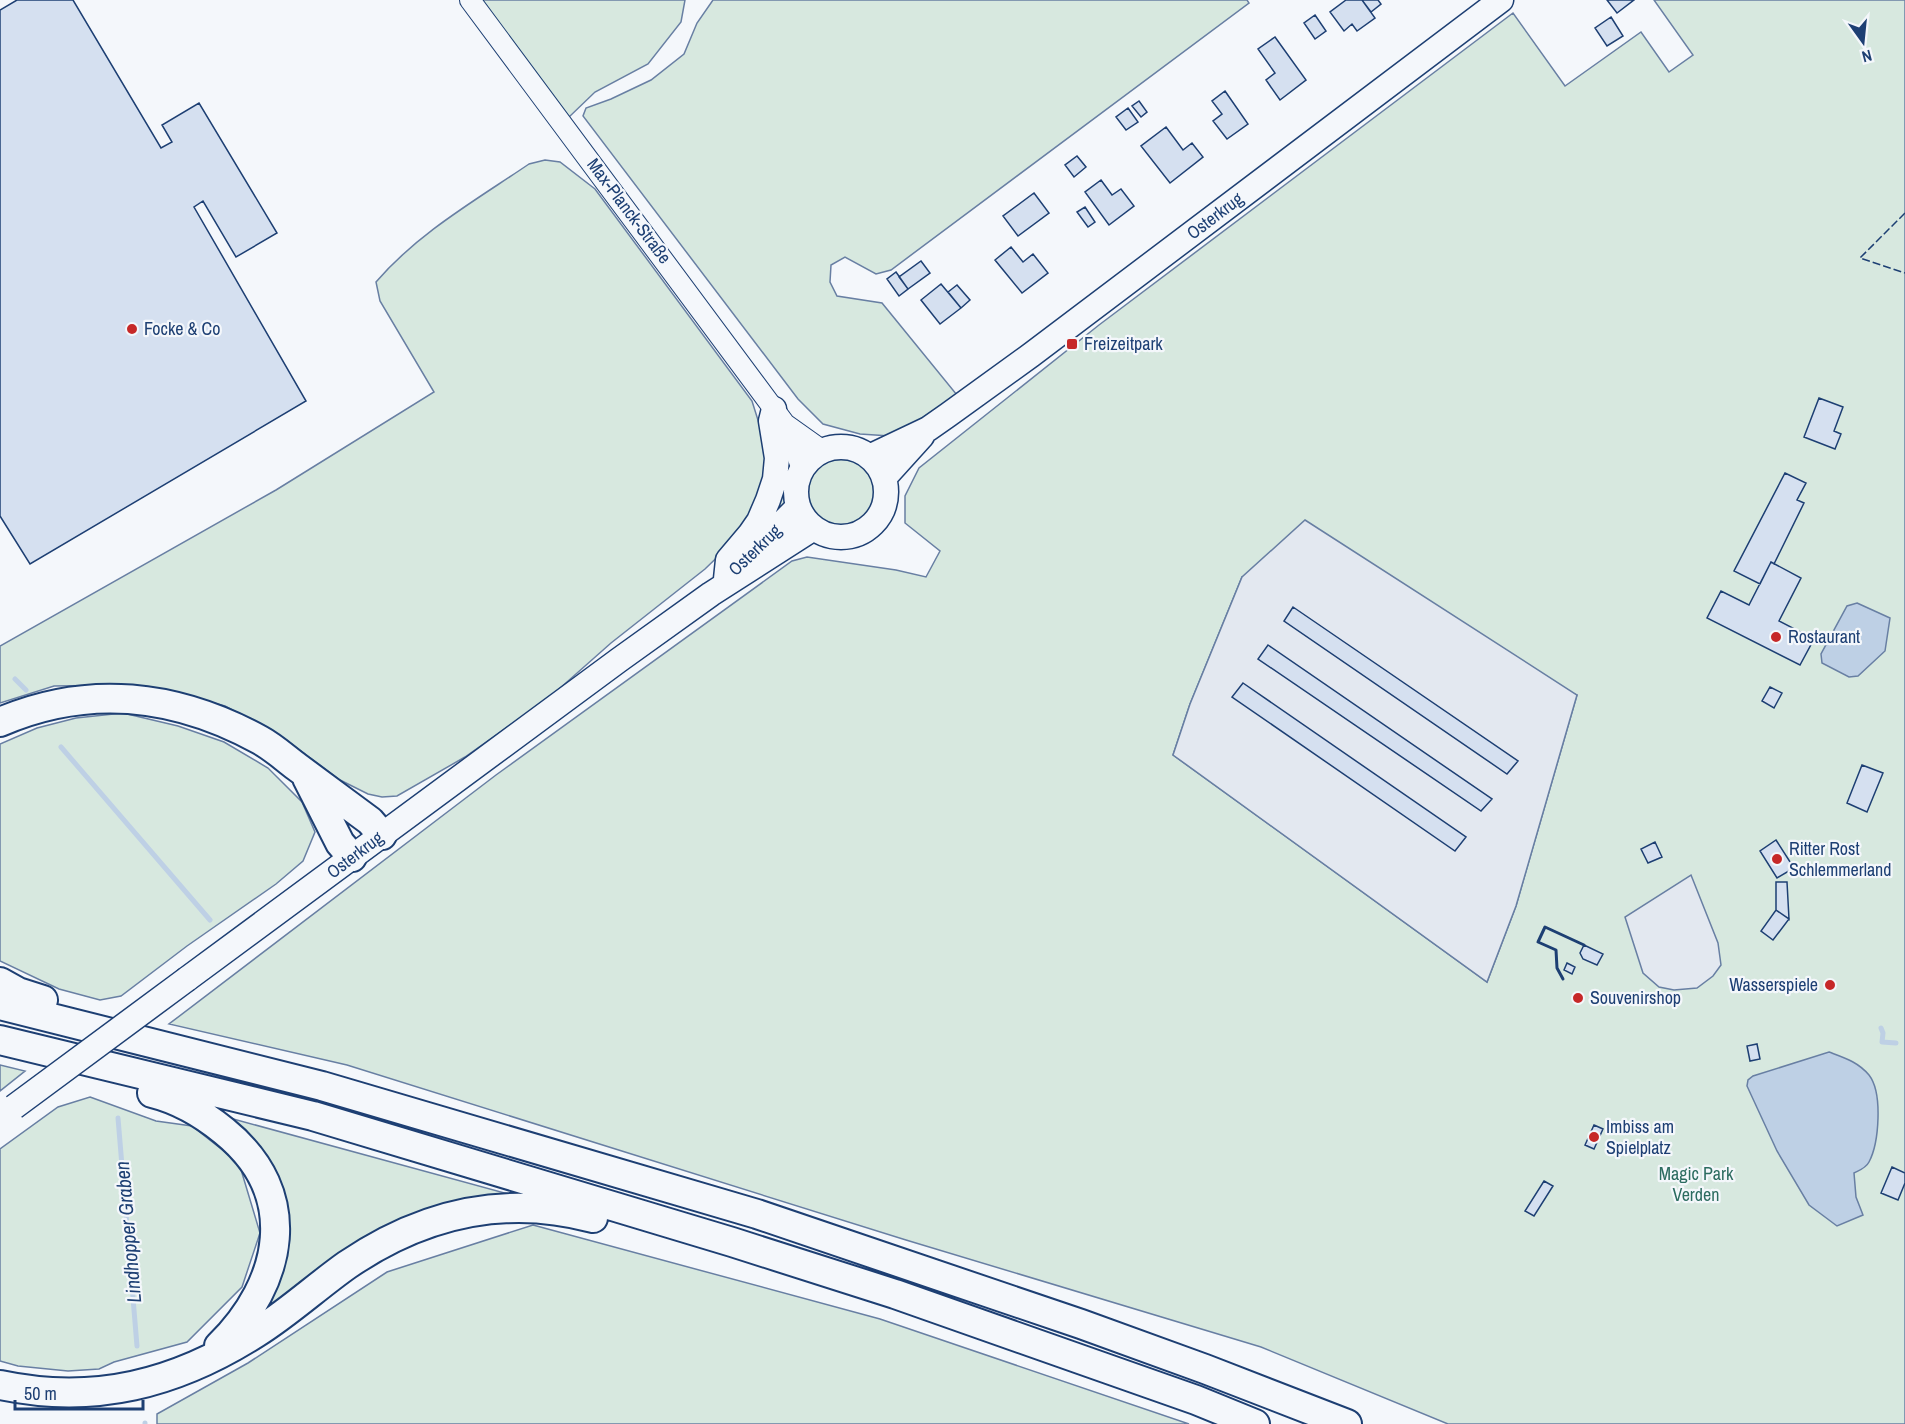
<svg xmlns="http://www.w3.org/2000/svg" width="1905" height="1424" font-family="'Archivo Narrow',sans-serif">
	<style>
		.green { fill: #d7e8df; stroke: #687fa3; stroke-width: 1.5; fill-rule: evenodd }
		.parking { fill: #e3e8f0; stroke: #687fa3; stroke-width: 1.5 }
		.water { fill: #bed0e5; stroke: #687fa3; stroke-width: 1.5 }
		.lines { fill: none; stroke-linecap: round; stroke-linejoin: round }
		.stream { stroke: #bed0e5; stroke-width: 5 }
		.building { fill: #d5e0f0; stroke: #1d3f73; stroke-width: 1.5 }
		.minor-casing { stroke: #1d3f73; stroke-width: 22 }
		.major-casing { stroke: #1d3f73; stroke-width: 27 }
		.highway-casing { stroke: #1d3f73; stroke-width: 32 }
		.minor { stroke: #f4f7fb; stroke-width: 20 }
		.major { stroke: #f4f7fb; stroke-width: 24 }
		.highway { stroke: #f4f7fb; stroke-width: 28 }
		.major-bridge-casing { stroke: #1d3f73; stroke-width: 27; stroke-linecap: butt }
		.major-bridge { stroke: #f4f7fb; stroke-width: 24 }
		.fence { stroke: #1d3f73; stroke-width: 1.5; stroke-dasharray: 8 3; stroke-linecap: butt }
		.wall { stroke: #1d3f73; stroke-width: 3 }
		.poi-dot { fill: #c62828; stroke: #f4f7fb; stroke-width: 2 }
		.labels { text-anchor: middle; stroke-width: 4.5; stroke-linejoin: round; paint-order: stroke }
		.street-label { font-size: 18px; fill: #1d3f73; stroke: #f4f7fb }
		.poi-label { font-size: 18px; fill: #1d3f73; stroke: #f4f7fb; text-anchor: start }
		.park-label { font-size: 18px; fill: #2c6c60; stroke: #f4f7fb }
		.water-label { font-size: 20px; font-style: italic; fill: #1d3f73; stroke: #f4f7fb }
	</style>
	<rect width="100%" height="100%" fill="#f4f7fb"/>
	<path class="green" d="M 475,0 L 685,0 L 681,22 L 648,64 L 595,92 L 567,119 Z
		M 713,0 L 1247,0 L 1249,3 L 891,270 L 876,274 L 845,257 L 831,265 L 830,282 L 837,296 L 882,303 L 957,395 L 916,422 L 890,436 L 860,434 L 823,424 L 798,399 L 583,116 L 586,108 L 611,99 L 651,80 L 684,54 L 697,23 Z
		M 1654,0 L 1905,0 L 1905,1424 L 1448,1424 L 1261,1347 L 906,1240 L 347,1065 L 169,1024 L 496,775 L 792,561 L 807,557 L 896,570 L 926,577 L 940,551 L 905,523 L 905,496 L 919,468 L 1099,325 L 1513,13 L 1565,86 L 1641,32 L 1669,72 L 1693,55 ZM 1242,577 L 1577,695 L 1516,906 L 1487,982 L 1173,755 L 1190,704 Z
		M 545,160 L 560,162 L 595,189 L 752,401 L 763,436 L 766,463 L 763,487 L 737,538 L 705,569 L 611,643 L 550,697 L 465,757 L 397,796 L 382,797 L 368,794 L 340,780 L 282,737 L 225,706 L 172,692 L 122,685 L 54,686 L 0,703 L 0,646 L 276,490 L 434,392 L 380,301 L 376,282 C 418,233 476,200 529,164 Z
		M 781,445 L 792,468 L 783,511 L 763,529 Z
		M805 492a35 35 0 1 1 70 0a35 35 0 1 1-70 0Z
		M 123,713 L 178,726 L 224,742 L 268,768 L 302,802 L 315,832 L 303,861 L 276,884 L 187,946 L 121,996 L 100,1000 L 59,989 L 0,961 L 0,744 L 37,728 L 76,718 Z
		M 0,1065 L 25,1071 L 0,1091 Z
		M 90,1097 L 156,1121 L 192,1126 L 239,1163 L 260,1233 L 242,1287 L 187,1342 L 114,1362 L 99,1369 L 68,1371 L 18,1366 L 0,1361 L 0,1149 L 58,1107 Z
		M 226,1117 L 519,1197 L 446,1211 L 258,1324 L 283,1254 Z
		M 533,1225 L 880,1319 L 1189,1424 L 157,1424 L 157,1414 L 248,1363 L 387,1272 Z"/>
	<path class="parking" d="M 1305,520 L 1577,695 L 1516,906 L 1487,982 L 1173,755 L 1190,704 L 1242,577 Z
		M 1691,875 L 1718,943 L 1721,965 L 1713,976 L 1697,988 L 1674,990 L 1659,987 L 1643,973 L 1625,917 Z"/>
	<path class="water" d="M 1857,603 L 1890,618 L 1885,651 L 1858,676 L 1849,677 L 1822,663 L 1821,654 L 1847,606 Z
		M 1829,1052 C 1845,1058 1858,1062 1869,1075 C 1883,1093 1879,1143 1869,1162 C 1866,1168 1860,1170 1854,1173 L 1856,1197 L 1863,1215 L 1837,1226 L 1809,1205 L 1777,1151 L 1747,1086 L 1748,1080 L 1753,1076 Z"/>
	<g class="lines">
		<path class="stream" d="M 15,679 L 26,690
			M 61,747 L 210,920
			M 1881,1028 L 1883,1033 L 1882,1042 L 1896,1043
			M 118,1118 L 137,1346
			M 145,1424 L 145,1423"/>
	</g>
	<path class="building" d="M 17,0 L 73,0 L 161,148 L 172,142 L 162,125 L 199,103 L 277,233 L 236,257 L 203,201 L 194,207 L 306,401 L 30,564 L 0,516 L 0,10 Z
		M 1346,0 L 1362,0 L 1375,18 L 1357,31 L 1352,24 L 1344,31 L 1330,12 Z
		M 1362,0 L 1378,0 L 1381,4 L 1371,12 Z
		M 1607,0 L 1634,0 L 1617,13 Z
		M 1315,15 L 1326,31 L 1315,39 L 1304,23 Z
		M 1611,17 L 1623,36 L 1607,46 L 1595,28 Z
		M 1275,37 L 1306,80 L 1280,100 L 1266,80 L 1275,73 L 1258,49 Z
		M 1225,91 L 1248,124 L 1227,139 L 1213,121 L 1222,114 L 1212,101 Z
		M 1139,101 L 1147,112 L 1141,117 L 1132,106 Z
		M 1128,108 L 1138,122 L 1126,130 L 1116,117 Z
		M 1166,127 L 1183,150 L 1192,143 L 1203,157 L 1170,183 L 1141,146 Z
		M 1077,156 L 1086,167 L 1074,177 L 1065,165 Z
		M 1101,180 L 1112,195 L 1121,189 L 1134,206 L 1109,225 L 1085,192 Z
		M 1034,193 L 1049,213 L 1018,236 L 1003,216 Z
		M 1085,207 L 1095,222 L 1088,227 L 1077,212 Z
		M 1011,247 L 1023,262 L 1033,254 L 1048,273 L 1022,293 L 995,260 Z
		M 921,261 L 930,273 L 908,289 L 899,277 Z
		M 896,272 L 908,289 L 899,296 L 887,279 Z
		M 941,284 L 961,308 L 940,324 L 921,300 Z
		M 957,285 L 970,300 L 961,308 L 948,292 Z
		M 1819,398 L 1843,407 L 1834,431 L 1841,434 L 1835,449 L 1804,437 Z
		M 1785,473 L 1806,483 L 1797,500 L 1804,503 L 1774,564 L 1771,562 L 1760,584 L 1734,571 Z
		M 1771,562 L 1801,578 L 1779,621 L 1814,639 L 1800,665 L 1707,618 L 1721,591 L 1749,605 Z
		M 1293,607 L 1518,761 L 1507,774 L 1284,621 Z
		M 1268,645 L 1492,799 L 1481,811 L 1258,659 Z
		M 1243,683 L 1466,837 L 1455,851 L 1232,697 Z
		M 1770,687 L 1782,693 L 1774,708 L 1762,701 Z
		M 1862,765 L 1883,773 L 1867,812 L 1847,803 Z
		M 1776,840 L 1794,868 L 1777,878 L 1760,851 Z
		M 1655,842 L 1662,857 L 1648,863 L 1641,849 Z
		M 1776,882 L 1787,882 L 1789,919 L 1776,910 Z
		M 1776,910 L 1789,919 L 1773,940 L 1761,931 Z
		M 1584,945 L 1603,954 L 1597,965 L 1583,959 L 1580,953 Z
		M 1567,963 L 1575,967 L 1572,974 L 1564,970 Z
		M 1757,1044 L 1760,1059 L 1750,1061 L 1747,1046 Z
		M 1594,1125 L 1603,1129 L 1594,1149 L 1585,1145 Z
		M 1892,1167 L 1905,1173 L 1905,1183 L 1898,1200 L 1881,1193 Z
		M 1544,1181 L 1553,1186 L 1534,1216 L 1525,1211 Z"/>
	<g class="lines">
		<defs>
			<path id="minor" d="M 470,0 L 785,424 L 802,469
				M 785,424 L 823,451"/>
			<path id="major" d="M796 492a45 45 0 1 1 90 0a45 45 0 1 1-90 0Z
				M 869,457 L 928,429 L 948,415 L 1031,355 L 1501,0
				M 884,478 L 922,436
				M 747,558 L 798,507
				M 726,579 L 728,560 L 750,534 L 759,521 L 768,500 L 775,479 L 777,458 L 771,421 L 774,409
				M 187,979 L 619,660 L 711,594 L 814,528"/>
			<path id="highway" d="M 0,722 C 88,684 176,694 260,740 C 273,747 285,758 297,767 C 321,785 346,803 370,821 L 382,835
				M 307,778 L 340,843 L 352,857
				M 0,982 L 18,992 L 43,1000
				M 0,1005 L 322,1086 L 757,1214 L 1081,1324 L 1205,1369 L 1347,1424
				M 0,1040 L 313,1116 L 732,1242 L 895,1294 L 1196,1400 L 1255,1424
				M 152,1093 C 180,1100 202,1113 224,1131 C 302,1194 283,1283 219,1346
				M 0,1385 C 94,1405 176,1384 256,1333 C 288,1313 316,1287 347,1265 C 422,1214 504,1194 593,1218"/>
		</defs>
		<use href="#minor" class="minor-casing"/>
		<use href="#major" class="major-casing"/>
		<use href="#highway" class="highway-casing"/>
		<use href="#minor" class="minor"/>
		<use href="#major" class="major"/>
		<use href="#highway" class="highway"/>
		<defs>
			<path id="major-bridge" d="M 14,1107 L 187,979"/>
		</defs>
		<use href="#major-bridge" class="major-bridge-casing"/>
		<use href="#major-bridge" class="major-bridge"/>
		<path class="fence" d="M 1905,213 L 1860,258 L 1905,273"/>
		<path class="wall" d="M 1563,979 L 1557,968 L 1556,950 L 1538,942 L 1545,927 L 1584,945"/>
	</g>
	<g class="poi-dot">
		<circle cx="132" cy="329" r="6"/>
		<rect x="1066" y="338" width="12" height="12" rx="3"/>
		<circle cx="1776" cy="637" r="6"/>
		<circle cx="1777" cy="859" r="6"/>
		<circle cx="1830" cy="985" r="6"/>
		<circle cx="1578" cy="998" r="6"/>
		<circle cx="1594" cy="1137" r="6"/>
	</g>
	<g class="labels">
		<g class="street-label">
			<text transform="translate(629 211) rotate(53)" y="6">Max-Planck-Straße</text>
			<text transform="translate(1215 216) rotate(-37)" y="6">Osterkrug</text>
			<text transform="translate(755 550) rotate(-44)" y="6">Osterkrug</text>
			<text transform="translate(355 855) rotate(-37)" y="6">Osterkrug</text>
		</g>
		<g class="poi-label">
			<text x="144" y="335">Focke &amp; Co</text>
			<text x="1084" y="350">Freizeitpark</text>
			<text x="1788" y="643">Rostaurant</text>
			<text x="1789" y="855">Ritter Rost<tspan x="1789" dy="21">Schlemmerland</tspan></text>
			<text x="1818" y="991" text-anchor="end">Wasserspiele</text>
			<text x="1590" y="1004">Souvenirshop</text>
			<text x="1606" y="1133">Imbiss am<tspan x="1606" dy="21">Spielplatz</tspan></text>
		</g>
		<g class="park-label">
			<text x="1696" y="1180">Magic Park<tspan x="1696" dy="21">Verden</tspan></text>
		</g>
		<g class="water-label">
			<text transform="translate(128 1232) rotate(-95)" y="7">Lindhopper Graben</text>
		</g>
	</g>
	<g transform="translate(1863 42) rotate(165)" stroke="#f4f7fb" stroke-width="4.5" paint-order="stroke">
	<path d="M0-4.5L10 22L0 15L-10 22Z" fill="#1d3f73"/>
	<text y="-9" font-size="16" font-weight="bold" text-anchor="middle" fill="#1d3f73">N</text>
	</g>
	<path d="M15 1400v9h128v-9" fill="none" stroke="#1d3f73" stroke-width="3"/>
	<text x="24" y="1400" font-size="18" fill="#1d3f73" stroke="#f4f7fb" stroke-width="4.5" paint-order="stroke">50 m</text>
</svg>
